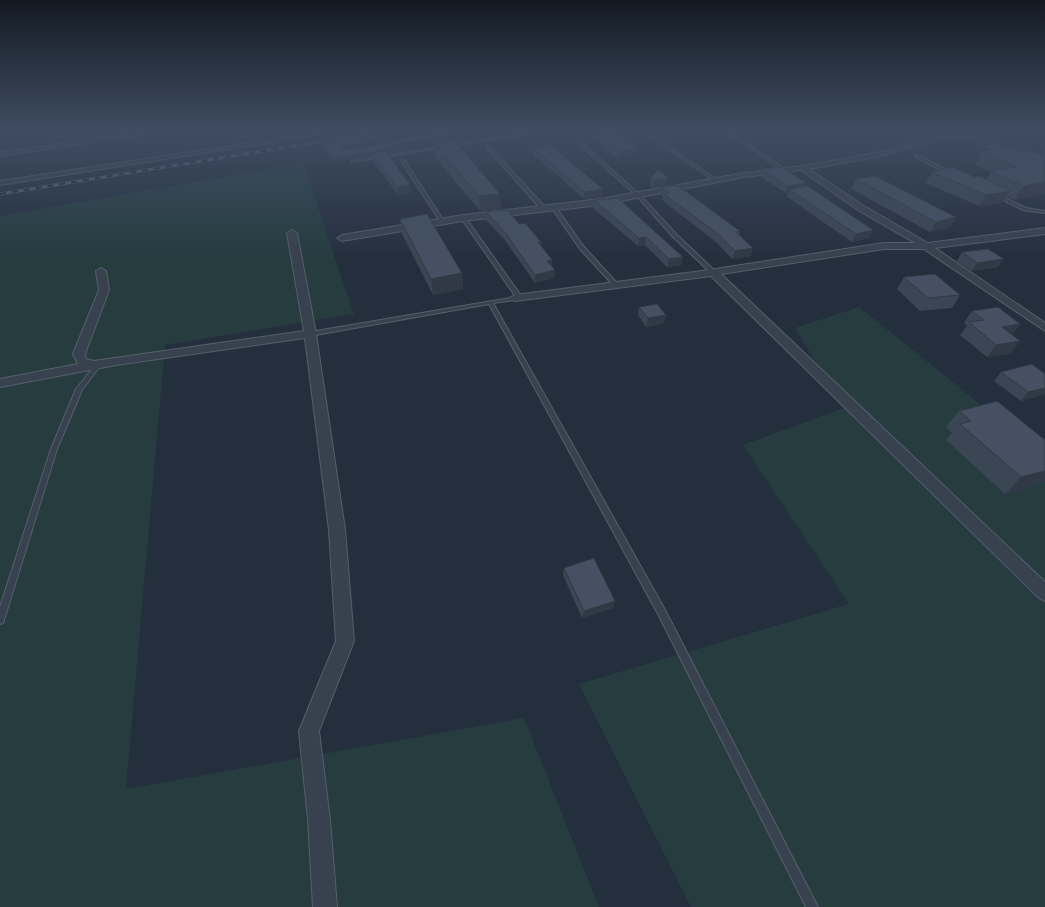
<svg xmlns="http://www.w3.org/2000/svg" width="1045" height="907" font-family="'IBM Plex Sans',sans-serif">
	<style>
		.green { fill: #263c3f }
		.lines { fill: none; stroke-linecap: round; stroke-linejoin: round }
		.service-casing { stroke: #565f6c; stroke-width: 2 }
		.minor-casing { stroke: #565f6c; stroke-width: 2 }
		.service { fill: #38414e; fill-rule: evenodd }
		.minor { fill: #38414e; fill-rule: evenodd }
		.rail-casing { stroke: #5a6575; stroke-width: 3 }
		.rail { stroke: #1d2633; stroke-width: 2; stroke-dasharray: 6; stroke-linecap: butt }
		.wall { fill: #3b4654 }
		.shaded-wall { fill: #303945 }
		.building { fill: #455162; stroke: #303945 }
	</style>
	<rect width="100%" height="100%" fill="#242f3e"/>
	<path class="green" d="M 303,163 L 354,314 L 165,345 L 126,789 L 524,718 L 599,907 L 0,907 L 0,216 Z
		M 859,307 L 1045,456 L 1045,907 L 691,907 L 579,684 L 849,604 L 743,445 L 844,408 L 795,328 Z"/>
	<g class="lines">
		<defs>
			<path id="service" d="M 460,131 L 466,131 L 381,145 L 379,144 Z
				M 540,131 L 546,131 L 353,162 L 351,161 Z
				M 642,131 L 646,131 L 719,181 L 716,182 Z
				M 725,131 L 729,131 L 786,170 L 783,171 Z
				M 1037,131 L 1045,132 L 1045,134 L 1038,132 Z
				M 579,142 L 581,142 L 640,195 L 677,235 L 715,271 L 715,273 L 711,273 L 673,237 L 638,197 L 579,144 Z
				M 487,146 L 489,146 L 545,207 L 545,209 L 541,209 L 487,148 Z
				M 917,155 L 951,172 L 952,173 L 949,174 L 916,157 L 915,156 Z
				M 402,160 L 405,161 L 444,221 L 444,222 L 440,221 L 401,161 Z
				M 995,194 L 997,194 L 1026,208 L 1045,211 L 1045,213 L 1023,210 L 995,196 Z
				M 551,206 L 555,206 L 584,247 L 617,283 L 617,285 L 613,285 L 580,249 L 551,207 Z
				M 461,217 L 465,217 L 522,297 L 515,300 L 493,303 L 664,608 L 818,907 L 806,907 L 658,614 L 489,304 L 310,336 L 307,334 L 310,332 L 516,297 L 461,218 Z
				M 97,364 L 100,366 L 82,390 L 57,449 L 4,620 L 3,623 L 0,624 L 0,607 L 51,449 L 76,389 L 95,365 Z"/>
			<path id="minor" d="M 151,131 L 166,131 L 0,156 L 0,152 Z
				M 329,131 L 343,131 L 0,185 L 0,181 Z
				M 956,131 L 964,131 L 1045,168 L 1045,173 L 961,134 L 876,157 L 809,169 L 864,206 L 928,243 L 1045,228 L 1045,234 L 935,248 L 1045,323 L 1045,331 L 924,249 L 884,249 L 721,274 L 1045,582 L 1045,601 L 1039,598 L 711,276 L 515,301 L 510,298 L 515,295 L 702,271 L 884,243 L 915,243 L 858,210 L 801,170 L 744,177 L 600,205 L 463,221 L 342,241 L 337,238 L 342,235 L 463,215 L 600,199 L 744,173 L 802,166 L 876,153 Z
				M 292,230 L 297,233 L 316,334 L 345,530 L 354,641 L 319,731 L 330,820 L 337,907 L 313,907 L 308,820 L 299,731 L 336,641 L 329,530 L 305,338 L 116,365 L 0,387 L 0,379 L 78,364 L 73,354 L 99,290 L 96,271 L 101,268 L 106,271 L 109,290 L 85,354 L 86,359 L 94,361 L 304,331 L 287,233 Z"/>
		</defs>
		<use href="#service" class="service-casing"/>
		<use href="#minor" class="minor-casing"/>
		<use href="#service" class="service"/>
		<use href="#minor" class="minor"/>
		<defs>
			<path id="rail" d="M 0,194 L 386,131"/>
		</defs>
		<use href="#rail" class="rail-casing"/>
		<use href="#rail" class="rail"/>
	</g>
	<path class="wall" d="M 596,132 L 636,148 L 635,155 L 618,159 L 603,148 L 603,146 L 595,139 Z
		M 384,142 L 342,149 L 344,150 L 394,148 L 394,151 L 387,153 L 411,193 L 398,195 L 373,161 L 372,155 L 338,162 L 330,159 L 323,148 L 323,144 Z
		M 434,143 L 501,209 L 480,211 L 435,157 Z
		M 534,148 L 602,197 L 584,199 L 534,155 Z
		M 1045,148 L 1045,194 L 1014,200 L 1006,196 L 1003,202 L 979,206 L 926,183 L 932,172 L 974,177 L 986,180 L 991,172 L 975,165 L 982,151 L 1020,152 L 1040,155 Z
		M 763,169 L 806,183 L 804,186 L 873,230 L 869,238 L 852,242 L 787,197 L 788,193 L 786,193 L 761,177 Z
		M 651,178 L 668,178 L 667,185 L 653,188 L 650,186 Z
		M 856,179 L 956,217 L 950,227 L 930,232 L 851,189 Z
		M 662,188 L 740,231 L 739,234 L 751,256 L 732,259 L 716,242 L 663,201 L 663,197 L 661,195 Z
		M 594,200 L 683,257 L 681,265 L 667,267 L 645,245 L 638,246 L 593,208 Z
		M 486,212 L 519,224 L 541,242 L 541,246 L 552,260 L 552,267 L 555,270 L 554,278 L 535,283 L 504,239 L 486,220 Z
		M 400,219 L 462,273 L 463,289 L 433,295 L 402,234 Z
		M 962,252 L 998,267 L 972,271 L 957,261 Z
		M 904,277 L 960,295 L 952,308 L 920,311 L 897,289 Z
		M 639,307 L 664,323 L 646,327 L 638,315 Z
		M 972,311 L 1020,324 L 1012,335 L 1020,341 L 1010,354 L 987,357 L 960,335 L 967,326 L 964,323 Z
		M 1001,372 L 1045,374 L 1045,394 L 1021,401 L 994,381 Z
		M 959,411 L 1045,482 L 1005,494 L 946,440 L 952,433 L 946,427 Z
		M 564,568 L 613,608 L 582,618 L 563,575 Z"/>
	<path class="shaded-wall" d="M 384,138 L 384,142 L 342,149 L 339,148 L 341,146 Z
		M 394,148 L 394,151 L 373,155 L 372,154 L 372,155 L 338,162 L 338,158 Z
		M 636,148 L 635,155 L 618,159 L 618,152 Z
		M 668,178 L 667,185 L 653,188 L 654,180 Z
		M 1045,182 L 1045,194 L 1014,200 L 1023,186 Z
		M 806,183 L 803,190 L 789,189 L 788,193 L 786,193 L 788,186 Z
		M 410,185 L 411,193 L 398,195 L 397,187 Z
		M 603,189 L 602,197 L 584,199 L 584,192 Z
		M 1010,191 L 1003,202 L 979,206 L 986,195 Z
		M 500,194 L 501,209 L 480,211 L 479,196 Z
		M 956,217 L 950,227 L 930,232 L 936,222 Z
		M 873,230 L 869,238 L 852,242 L 856,234 Z
		M 646,237 L 645,245 L 638,246 L 639,238 Z
		M 753,248 L 751,256 L 732,259 L 735,251 Z
		M 683,257 L 681,265 L 667,267 L 669,259 Z
		M 1004,259 L 998,267 L 972,271 L 977,263 Z
		M 552,260 L 552,268 L 547,261 Z
		M 555,270 L 554,278 L 535,283 L 535,275 Z
		M 462,273 L 463,289 L 433,295 L 431,279 Z
		M 666,315 L 664,323 L 646,327 L 648,318 Z
		M 1020,324 L 1011,337 L 1002,327 Z
		M 1020,341 L 1010,354 L 987,357 L 996,345 Z
		M 1045,388 L 1045,394 L 1021,401 L 1028,392 Z
		M 1045,471 L 1045,482 L 1005,494 L 1021,477 Z
		M 615,601 L 613,608 L 582,618 L 584,611 Z"/>
	<path class="building" d="M 608,131 L 614,131 L 636,148 L 618,152 L 604,141 L 606,141 L 596,132 Z
		M 379,134 L 384,138 L 341,146 L 339,148 L 344,150 L 388,143 L 394,148 L 338,158 L 329,155 L 323,144 Z
		M 454,140 L 500,194 L 479,196 L 434,143 Z
		M 550,145 L 603,189 L 584,192 L 534,148 Z
		M 1009,147 L 1020,152 L 1029,151 L 1045,157 L 1045,182 L 1023,186 L 991,171 L 1016,167 L 982,151 Z
		M 386,151 L 410,185 L 397,187 L 372,154 Z
		M 781,167 L 806,183 L 788,186 L 763,169 Z
		M 952,167 L 974,177 L 979,176 L 1010,191 L 986,195 L 932,172 Z
		M 658,170 L 668,178 L 654,180 L 651,178 Z
		M 875,176 L 956,217 L 936,222 L 856,179 Z
		M 677,185 L 740,231 L 736,232 L 753,248 L 735,251 L 718,234 L 664,194 L 669,193 L 662,188 Z
		M 808,186 L 873,230 L 856,234 L 789,189 Z
		M 618,198 L 683,257 L 669,259 L 646,237 L 639,238 L 594,200 Z
		M 508,210 L 519,224 L 525,223 L 541,242 L 538,242 L 552,260 L 547,261 L 555,270 L 535,275 L 504,231 L 486,212 Z
		M 427,214 L 462,273 L 431,279 L 400,219 Z
		M 988,249 L 1004,259 L 977,263 L 962,252 Z
		M 935,274 L 960,295 L 928,298 L 904,277 Z
		M 657,304 L 666,315 L 648,318 L 639,307 Z
		M 998,307 L 1020,324 L 1002,327 L 1020,341 L 996,345 L 969,322 L 984,320 L 972,311 Z
		M 1032,364 L 1045,374 L 1045,388 L 1028,392 L 1001,372 Z
		M 997,401 L 1045,440 L 1045,471 L 1021,477 L 960,424 L 971,421 L 959,411 Z
		M 594,558 L 615,601 L 584,611 L 564,568 Z"/>
	<linearGradient id="sky" x2="0" y2="1"><stop stop-color="#141a22"/><stop offset="0.51" stop-color="#3f4d63"/><stop offset="1" stop-color="#3f4d63" stop-opacity="0"/></linearGradient>
	<rect width="1045" height="258" fill="url(#sky)"/>
</svg>
